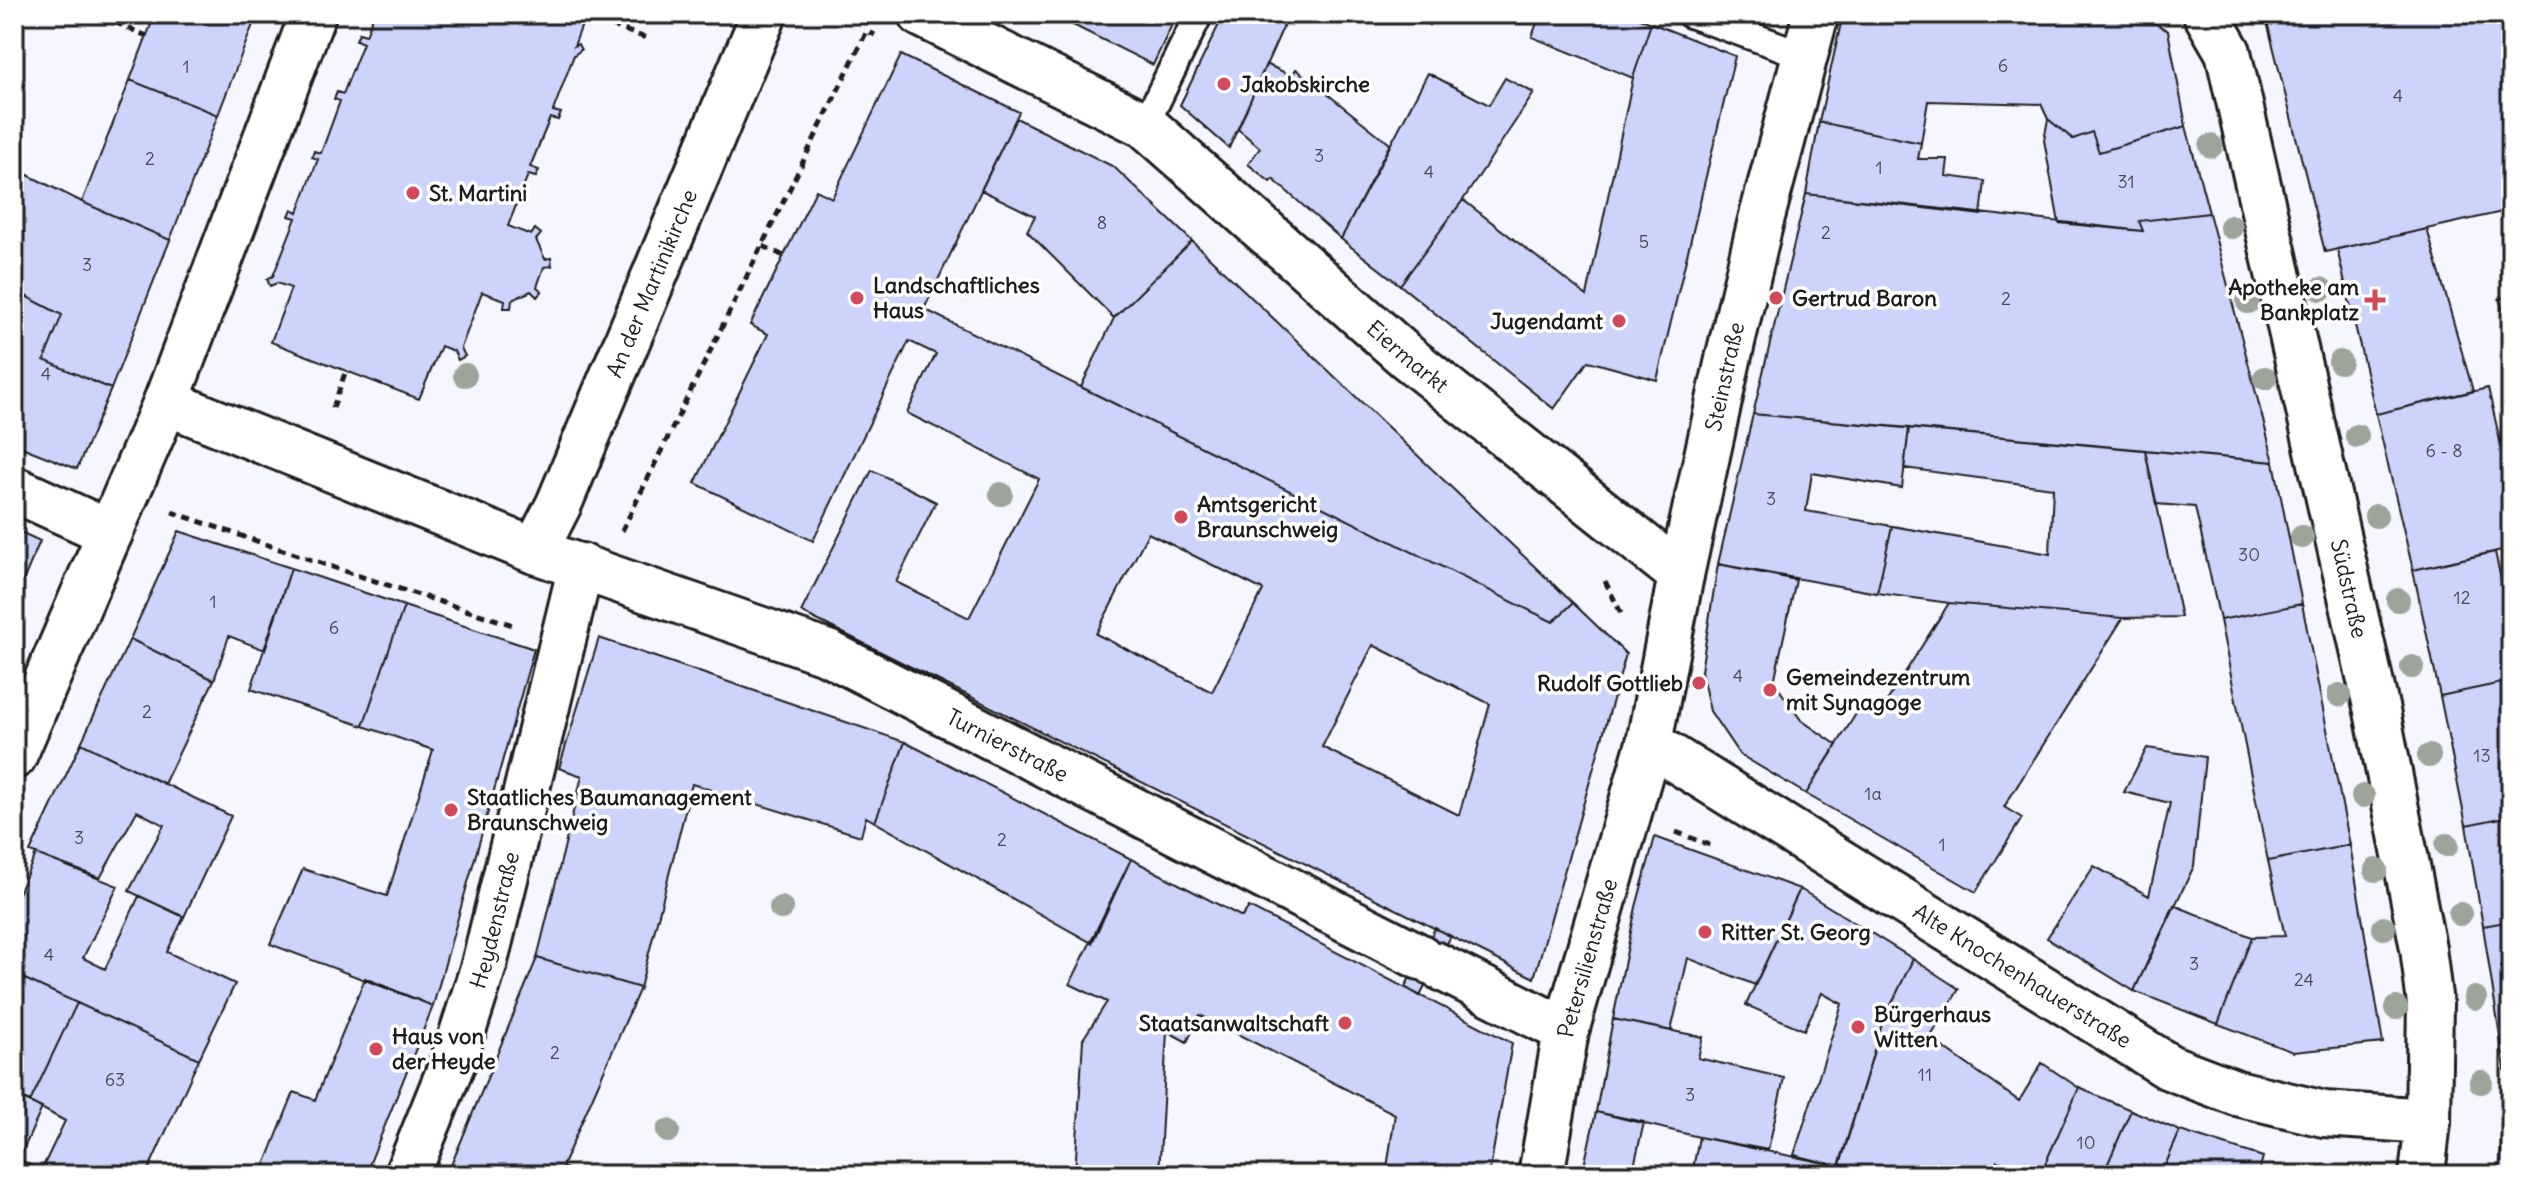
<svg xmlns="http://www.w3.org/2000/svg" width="2525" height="1189" font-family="Delius,sans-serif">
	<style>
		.building { fill: #cdd4fc; stroke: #1c1c1c; stroke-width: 2; fill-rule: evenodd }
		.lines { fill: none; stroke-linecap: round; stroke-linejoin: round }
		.lane-casing { stroke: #1c1c1c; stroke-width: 32 }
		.street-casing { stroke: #1c1c1c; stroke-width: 50 }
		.secondary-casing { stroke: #1c1c1c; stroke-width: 50 }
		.path { stroke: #1c1c1c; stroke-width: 5; stroke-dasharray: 8 6; stroke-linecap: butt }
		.lane { stroke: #fff; stroke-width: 26 }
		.street { stroke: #fff; stroke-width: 44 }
		.secondary { stroke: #fff; stroke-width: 44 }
		.tree { fill: #9da499 }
		.poi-dot { fill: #d1495b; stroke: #fff; stroke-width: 3 }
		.labels { text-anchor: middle; stroke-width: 7; stroke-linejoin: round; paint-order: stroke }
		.number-label { font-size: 18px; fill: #484a54 }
		.poi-label { font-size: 22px; font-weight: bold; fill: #1c1c1c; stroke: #fff; text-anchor: start }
		.street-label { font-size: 22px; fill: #1c1c1c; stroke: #fff }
	</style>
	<rect width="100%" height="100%" fill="#f5f6fe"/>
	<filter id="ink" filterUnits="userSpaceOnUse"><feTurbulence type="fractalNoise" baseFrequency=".0125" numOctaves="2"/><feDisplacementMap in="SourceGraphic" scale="16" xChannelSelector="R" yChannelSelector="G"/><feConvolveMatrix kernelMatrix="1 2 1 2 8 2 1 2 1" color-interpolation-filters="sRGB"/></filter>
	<g filter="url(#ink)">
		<path class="building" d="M 155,14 L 257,14 L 218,115 L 130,80 Z
			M 374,14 L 586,14 L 574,46 L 578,44 L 581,50 L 574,55 L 553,111 L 561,113 L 558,120 L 550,118 L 530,167 L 539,170 L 536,177 L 528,175 L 508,226 L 531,235 L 535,229 L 541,234 L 536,240 L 545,259 L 551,258 L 552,266 L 544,267 L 537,287 L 542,291 L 537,297 L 531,291 L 512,300 L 511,308 L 504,308 L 505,300 L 482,292 L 461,348 L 465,356 L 458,360 L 454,351 L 441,346 L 419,399 L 271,342 L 291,288 L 277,283 L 270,286 L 267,279 L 273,276 L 296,218 L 289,216 L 292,209 L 298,212 L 318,159 L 312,157 L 314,151 L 321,153 L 340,101 L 334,99 L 337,92 L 343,94 L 363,43 L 356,40 L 359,33 L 366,35 Z
			M 1051,14 L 1177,14 L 1153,65 Z
			M 1224,14 L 1289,14 L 1229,148 L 1180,105 Z
			M 1412,14 L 1435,14 L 1429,25 Z
			M 1540,14 L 1631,14 L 1651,23 L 1633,78 L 1532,37 Z
			M 1728,14 L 1762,14 L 1759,25 Z
			M 1843,14 L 2139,14 L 2168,31 L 2186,126 L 2099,152 L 2092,132 L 2073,139 L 2048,119 L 2041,104 L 1928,101 L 1921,143 L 1819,122 Z
			M 2304,14 L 2511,14 L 2511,170 L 2502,172 L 2511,210 L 2325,252 L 2267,22 Z
			M 1651,23 L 1735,56 L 1657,380 L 1588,361 L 1554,409 L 1400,285 L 1463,200 L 1587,296 L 1633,78 Z
			M 901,55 L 1019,112 L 924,309 L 1553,622 L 1573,603 L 1626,654 L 1534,978 L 801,612 L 872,470 L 936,502 L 896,582 L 969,618 L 1039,479 L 907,413 L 936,354 L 909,341 L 813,541 L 695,483 L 768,334 L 750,325 L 816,190 L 832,198 ZM 1148,533 L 1263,590 L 1212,692 L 1096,634 ZM 1373,645 L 1490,704 L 1459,815 L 1322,747 Z
			M 1266,64 L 1292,76 L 1296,69 L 1390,144 L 1341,239 L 1273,179 L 1270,182 L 1248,164 L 1260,148 L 1238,129 Z
			M 1428,73 L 1489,105 L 1505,78 L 1534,93 L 1463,200 L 1400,285 L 1341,239 Z
			M 130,80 L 218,115 L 170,240 L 82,202 Z
			M 1016,118 L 1114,167 L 1192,241 L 1114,318 L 1027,231 L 1035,216 L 981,190 Z
			M 2048,119 L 2073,139 L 2092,132 L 2099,152 L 2186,126 L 2209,213 L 2139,221 L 2143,231 L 2059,223 L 2044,140 Z
			M 1819,122 L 1921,143 L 1918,159 L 1948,159 L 1946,176 L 1985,181 L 1981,215 L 1806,194 Z
			M 14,168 L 82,202 L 170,240 L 111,389 L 44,360 L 62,315 L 14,290 Z
			M 1806,194 L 2143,231 L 2139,221 L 2209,213 L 2274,462 L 1753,414 Z
			M 2427,229 L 2473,391 L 2376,414 L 2337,249 Z
			M 1192,241 L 1573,603 L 1553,622 L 1081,387 L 1114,318 Z
			M 14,290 L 62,315 L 44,360 L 111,389 L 77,469 L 14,444 Z
			M 2511,295 L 2511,333 L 2499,299 Z
			M 2488,388 L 2511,489 L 2511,548 L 2413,570 L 2376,414 Z
			M 1753,414 L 1909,428 L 1902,488 L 1812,473 L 1806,511 L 1892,526 L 1877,593 L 1718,564 Z
			M 1909,428 L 2145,450 L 2181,617 L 2123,618 L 1949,603 L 1877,593 L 1892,526 L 2050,554 L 2053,488 L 1904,468 Z
			M 2145,450 L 2274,462 L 2302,604 L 2220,620 L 2195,507 L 2156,504 Z
			M 14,529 L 40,541 L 14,602 Z
			M 179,531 L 291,568 L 265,650 L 229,636 L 214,680 L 130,639 Z
			M 2495,552 L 2511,626 L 2511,681 L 2440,696 L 2413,570 Z
			M 1718,564 L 1796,580 L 1774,682 L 1801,720 L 1837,745 L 1806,794 L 1739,754 L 1710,711 L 1701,671 Z
			M 291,568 L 404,606 L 363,726 L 251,689 Z
			M 1949,603 L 2123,618 L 2004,807 L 2022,818 L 1976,892 L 1806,794 L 1864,701 L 1882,709 Z
			M 2302,604 L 2350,845 L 2268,861 L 2220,620 Z
			M 404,606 L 534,649 L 433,1006 L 270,944 L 303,869 L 387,896 L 433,750 L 363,726 Z
			M 599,638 L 905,742 L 875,822 L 866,817 L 861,836 L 692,784 L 640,988 L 537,958 L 582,776 L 559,768 Z
			M 130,639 L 214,680 L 164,784 L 81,743 Z
			M 2511,681 L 2511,816 L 2466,825 L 2440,696 Z
			M 905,742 L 1131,859 L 1092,943 L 875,822 Z
			M 81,743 L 231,816 L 184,917 L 129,891 L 164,825 L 137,811 L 100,878 L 30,852 Z
			M 2147,748 L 2205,757 L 2194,866 L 2134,991 L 2047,938 L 2094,866 L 2149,896 L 2170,803 L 2124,792 Z
			M 2511,816 L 2511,921 L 2483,926 L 2466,825 Z
			M 1655,837 L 1800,889 L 1755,985 L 1688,958 L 1671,1031 L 1613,1019 L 1636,907 Z
			M 2350,845 L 2383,1043 L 2293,1052 L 2218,1024 L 2252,937 L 2285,936 L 2268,861 Z
			M 36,854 L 118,886 L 83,958 L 105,969 L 139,896 L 184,917 L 167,952 L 235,984 L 199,1059 L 14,974 L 14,902 Z
			M 1131,859 L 1242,917 L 1249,907 L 1512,1043 L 1489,1175 L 1386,1175 L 1395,1114 L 1200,1015 L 1187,1042 L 1167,1031 L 1159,1175 L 1075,1175 L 1083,1039 L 1107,1002 L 1070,984 Z
			M 1800,889 L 1913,959 L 1882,1024 L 1839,1166 L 1794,1155 L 1842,1004 L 1822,993 L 1804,1030 L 1746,1005 Z
			M 2174,905 L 2252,937 L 2218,1024 L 2134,991 Z
			M 2511,921 L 2511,1076 L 2506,1076 L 2483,926 Z
			M 1435,928 L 1451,936 L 1420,996 L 1405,987 Z
			M 537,958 L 640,988 L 562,1167 L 581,1175 L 447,1175 Z
			M 1913,959 L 1959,989 L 1930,1038 L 2019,1101 L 2042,1063 L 2079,1088 L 2040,1175 L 2029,1175 L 1997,1161 L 1992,1175 L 1837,1175 L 1882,1024 Z
			M 14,974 L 77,1003 L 30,1102 L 14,1095 Z
			M 365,978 L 433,1006 L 365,1175 L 261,1175 L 294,1092 L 315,1100 Z
			M 77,1003 L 199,1059 L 146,1175 L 39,1175 L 65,1121 L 30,1102 Z
			M 1613,1019 L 1703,1037 L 1698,1058 L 1784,1078 L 1768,1150 L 1699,1137 L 1596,1112 Z
			M 2506,1076 L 2511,1076 L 2511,1175 L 2499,1175 Z
			M 2079,1088 L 2131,1110 L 2103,1175 L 2040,1175 Z
			M 14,1095 L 42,1108 L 19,1159 L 41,1171 L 39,1175 L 14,1175 Z
			M 2131,1110 L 2180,1131 L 2161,1175 L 2103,1175 Z
			M 1596,1112 L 1644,1122 L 1632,1175 L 1582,1175 Z
			M 2180,1131 L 2263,1157 L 2258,1175 L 2161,1175 Z
			M 1699,1137 L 1839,1166 L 1837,1175 L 1692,1174 Z
			M 1997,1161 L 2029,1175 L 1992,1175 Z"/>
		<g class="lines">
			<defs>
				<path id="lane" d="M 1690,14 L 1804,55
					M 1145,125 L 1199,14"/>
				<g id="street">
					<path id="s1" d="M 921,14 L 1145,125 L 1407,357 L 1681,575"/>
					<path id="s2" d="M 2206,14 L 2228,52 L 2377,711 L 2423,948 L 2430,1004 L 2428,1121 L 2422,1175"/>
					<path id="s3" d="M 166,402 L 535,551 L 828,653 L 1420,957"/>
					<path d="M 14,489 L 110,533"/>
					<path id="s4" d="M 535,551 L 559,504 L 764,14"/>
					<path id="s5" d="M 1649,743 L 2169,1067 L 2237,1093 L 2324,1114 L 2428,1121"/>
					<path d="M 1436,965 L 1566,1031"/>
					<path id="s6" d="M 407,1175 L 454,1059 L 484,965 L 581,566"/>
					<path id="s7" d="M 1541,1175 L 1566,1031 L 1649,743 L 1681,575 L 1729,355 L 1760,224 L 1816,14"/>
				</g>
				<path id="secondary" d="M 14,756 L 166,402 L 313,14"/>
			</defs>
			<use href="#lane" class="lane-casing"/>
			<use href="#street" class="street-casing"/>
			<use href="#secondary" class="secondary-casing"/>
			<path class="path" d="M 585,16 L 646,38
				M 102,17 L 147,36
				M 763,246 L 784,256
				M 333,408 L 346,370
				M 172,512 L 347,572 L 516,626
				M 622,531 L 867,31 L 875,35
				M 1605,581 L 1622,615
				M 1676,832 L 1715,847"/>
			<use href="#lane" class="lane"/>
			<use href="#street" class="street"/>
			<use href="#secondary" class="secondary"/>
		</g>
		<g class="tree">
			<circle cx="2211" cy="146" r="12"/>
			<circle cx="2231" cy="227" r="12"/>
			<circle cx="2321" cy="289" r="12"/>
			<circle cx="2248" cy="302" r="12"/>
			<circle cx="2340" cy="362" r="12"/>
			<circle cx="465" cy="375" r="12"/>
			<circle cx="2265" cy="378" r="12"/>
			<circle cx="2357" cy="436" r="12"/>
			<circle cx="1001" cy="494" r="12"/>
			<circle cx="2376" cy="516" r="12"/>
			<circle cx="2302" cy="537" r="12"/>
			<circle cx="2398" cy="600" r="12"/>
			<circle cx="2412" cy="667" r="12"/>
			<circle cx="2339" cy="695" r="12"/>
			<circle cx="2429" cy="756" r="12"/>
			<circle cx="2363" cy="796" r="12"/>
			<circle cx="2447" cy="845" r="12"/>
			<circle cx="2376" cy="870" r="12"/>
			<circle cx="781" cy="908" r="12"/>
			<circle cx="2460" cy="914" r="12"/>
			<circle cx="2384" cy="928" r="12"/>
			<circle cx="2475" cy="998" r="12"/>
			<circle cx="2396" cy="1008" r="12"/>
			<circle cx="2481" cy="1082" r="12"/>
			<circle cx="668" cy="1131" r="12"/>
		</g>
	</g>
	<g class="poi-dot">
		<circle cx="1224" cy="84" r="8"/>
		<circle cx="413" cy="193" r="8"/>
		<circle cx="857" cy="298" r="8"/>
		<circle cx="1776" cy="298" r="8"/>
		<path d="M2371 288h8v8h8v8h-8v8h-8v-8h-8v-8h8z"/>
		<circle cx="1619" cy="321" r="8"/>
		<circle cx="1181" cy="517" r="8"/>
		<circle cx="1699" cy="683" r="8"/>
		<circle cx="1770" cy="690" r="8"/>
		<circle cx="451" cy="810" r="8"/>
		<circle cx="1705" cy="932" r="8"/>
		<circle cx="1345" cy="1023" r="8"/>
		<circle cx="1858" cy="1027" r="8"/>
		<circle cx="376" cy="1049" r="8"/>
	</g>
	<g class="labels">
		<g class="number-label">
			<text x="2003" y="72">6</text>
			<text x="186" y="73">1</text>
			<text x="2398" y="102">4</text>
			<text x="1319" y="162">3</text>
			<text x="150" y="165">2</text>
			<text x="1879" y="174">1</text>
			<text x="1429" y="178">4</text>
			<text x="2126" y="188">31</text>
			<text x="1102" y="229">8</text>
			<text x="1826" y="239">2</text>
			<text x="1644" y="248">5</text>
			<text x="87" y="271">3</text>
			<text x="2006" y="305">2</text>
			<text x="46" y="380">4</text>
			<text x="2444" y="457">6 - 8</text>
			<text x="1771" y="505">3</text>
			<text x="2249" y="561">30</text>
			<text x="2462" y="604">12</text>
			<text x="213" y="608">1</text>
			<text x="334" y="634">6</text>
			<text x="1738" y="682">4</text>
			<text x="147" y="718">2</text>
			<text x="2482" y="762">13</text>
			<text x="1873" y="800">1a</text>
			<text x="79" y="844">3</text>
			<text x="1002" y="846">2</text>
			<text x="1942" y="851">1</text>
			<text x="49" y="961">4</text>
			<text x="2194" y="970">3</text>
			<text x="2304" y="986">24</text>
			<text x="555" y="1059">2</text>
			<text x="1925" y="1081">11</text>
			<text x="115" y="1086">63</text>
			<text x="1690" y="1101">3</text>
			<text x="2086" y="1149">10</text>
		</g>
		<g class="poi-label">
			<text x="1240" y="92">Jakobskirche</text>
			<text x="429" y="201">St. Martini</text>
			<text x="873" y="293">Landschaftliches<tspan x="873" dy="25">Haus</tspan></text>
			<text x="2359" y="295" text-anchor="end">Apotheke am<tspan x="2359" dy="25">Bankplatz</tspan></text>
			<text x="1792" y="306">Gertrud Baron</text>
			<text x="1603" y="329" text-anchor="end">Jugendamt</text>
			<text x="1197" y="512">Amtsgericht<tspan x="1197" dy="25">Braunschweig</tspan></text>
			<text x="1786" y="685">Gemeindezentrum<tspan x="1786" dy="25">mit Synagoge</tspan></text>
			<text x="1683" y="691" text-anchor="end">Rudolf Gottlieb</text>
			<text x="467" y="805">Staatliches Baumanagement<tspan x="467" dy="25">Braunschweig</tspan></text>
			<text x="1721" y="940">Ritter St. Georg</text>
			<text x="1874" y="1022">Bürgerhaus<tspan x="1874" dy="25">Witten</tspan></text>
			<text x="1329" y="1031" text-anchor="end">Staatsanwaltschaft</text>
			<text x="392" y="1044">Haus von<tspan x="392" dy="25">der Heyde</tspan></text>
		</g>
		<g class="street-label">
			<text dy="8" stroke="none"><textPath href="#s4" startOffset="292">An der Martinikirche</textPath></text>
			<text dy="8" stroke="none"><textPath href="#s1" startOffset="600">Eiermarkt</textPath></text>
			<text dy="8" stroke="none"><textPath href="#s7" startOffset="820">Steinstraße</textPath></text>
			<text dy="8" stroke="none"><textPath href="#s2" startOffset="594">Südstraße</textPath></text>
			<text dy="8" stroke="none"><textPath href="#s3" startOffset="910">Turnierstraße</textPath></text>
			<text dy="8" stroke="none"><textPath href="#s6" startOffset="270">Heydenstraße</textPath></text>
			<text dy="8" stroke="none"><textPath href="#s7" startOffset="222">Petersilienstraße</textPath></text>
			<text dy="8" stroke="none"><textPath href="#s5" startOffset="440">Alte Knochenhauerstraße</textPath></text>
		</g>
	</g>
	<rect width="2525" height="1189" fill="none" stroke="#fff" stroke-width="48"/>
	<rect x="24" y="24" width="2477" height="1141" fill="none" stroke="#1c1c1c" stroke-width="3" filter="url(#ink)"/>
</svg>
